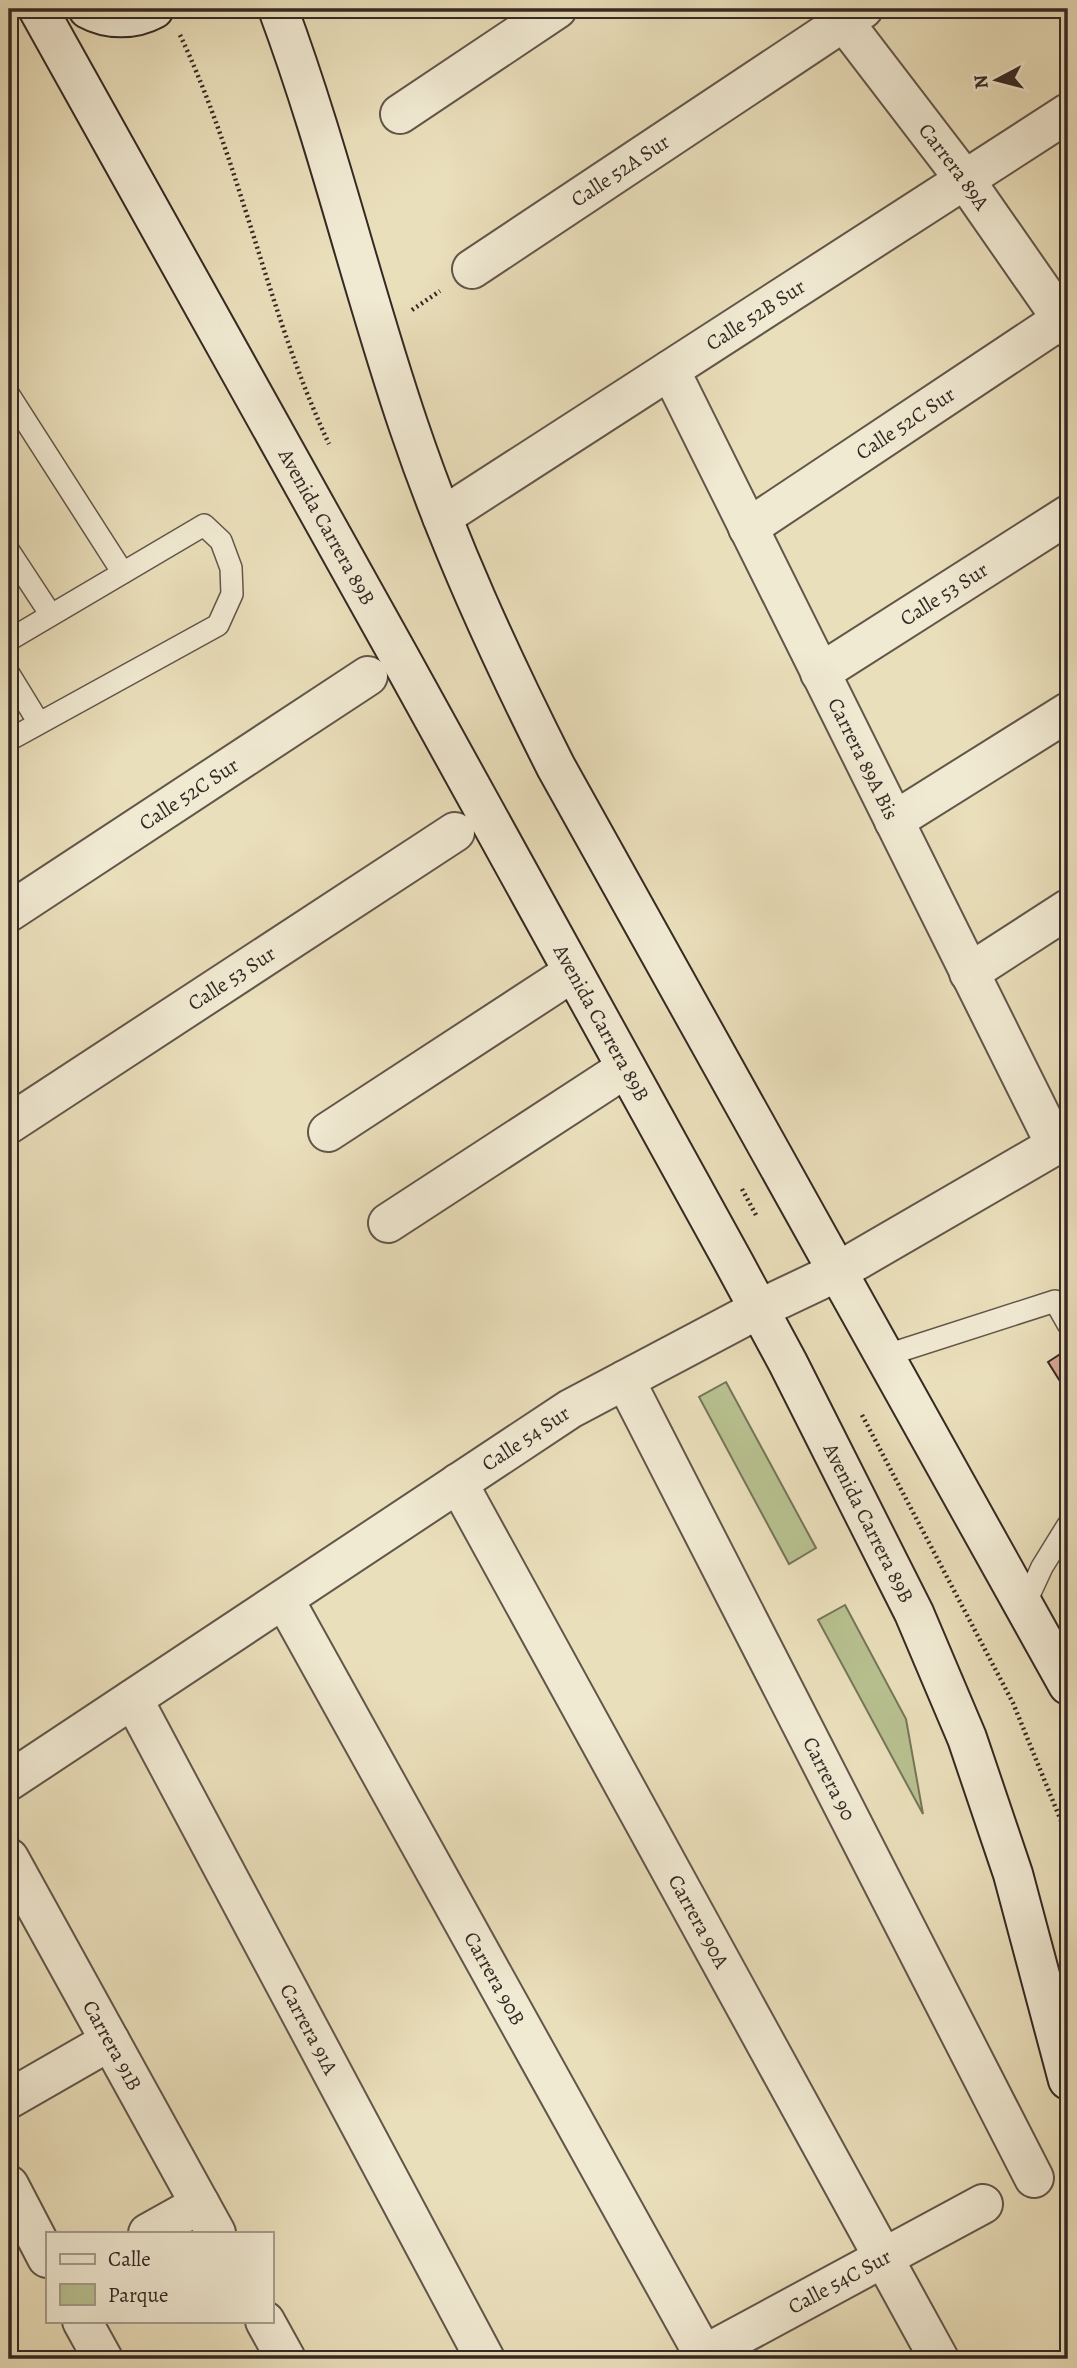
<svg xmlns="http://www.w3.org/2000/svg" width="1077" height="2368" font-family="Alegreya,serif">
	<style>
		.green { fill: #b8c190; stroke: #76755a; stroke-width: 2 }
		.building { fill: #d9a692; stroke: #352924; stroke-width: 2 }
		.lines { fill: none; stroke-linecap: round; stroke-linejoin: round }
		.lane-casing { stroke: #62564a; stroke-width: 24 }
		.street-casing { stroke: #62564a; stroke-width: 42 }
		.secondary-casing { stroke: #352924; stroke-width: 42 }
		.path { stroke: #352924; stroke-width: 4.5; stroke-dasharray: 2 3.5; stroke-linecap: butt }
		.lane { stroke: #f1ead3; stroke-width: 21 }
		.street { stroke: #f1ead3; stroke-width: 38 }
		.secondary { stroke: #f1ead3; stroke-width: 38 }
		.labels { text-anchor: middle; stroke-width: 6; stroke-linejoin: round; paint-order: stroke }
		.street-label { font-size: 21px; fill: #352924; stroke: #f1ead3 }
	</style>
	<rect width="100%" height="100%" fill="#eadfbb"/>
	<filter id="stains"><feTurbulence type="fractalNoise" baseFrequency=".00286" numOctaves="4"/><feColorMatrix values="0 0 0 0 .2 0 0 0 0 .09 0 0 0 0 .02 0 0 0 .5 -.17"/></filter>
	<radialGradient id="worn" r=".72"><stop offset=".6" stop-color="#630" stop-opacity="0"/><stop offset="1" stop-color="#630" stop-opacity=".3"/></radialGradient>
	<path class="green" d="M 726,1382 L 816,1548 L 789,1564 L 699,1397 Z
		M 845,1605 L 906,1719 L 923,1814 L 818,1620 Z"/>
	<path class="building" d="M 1068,1349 L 1068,1394 L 1048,1362 Z"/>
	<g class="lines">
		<defs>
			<path id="lane" d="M 9,395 L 123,573
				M 9,551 L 51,615
				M 9,640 L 204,525 L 221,541 L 231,568 L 232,594 L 218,625 L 9,740
				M 9,674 L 39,723
				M 884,1356 L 1055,1301 L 1068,1324
				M 1024,1606 L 1042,1567 L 1068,1525"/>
			<g id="street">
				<path id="s1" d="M 834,9 L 965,180 L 1068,328"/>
				<path d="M 400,114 L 557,9"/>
				<path id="s2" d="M 472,269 L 863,9"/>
				<path id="s3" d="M 670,370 L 1056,1146"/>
				<path id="s4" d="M 442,517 L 1068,113"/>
				<path id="s5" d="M 748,528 L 1062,319"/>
				<path id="s6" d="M 820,673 L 1068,515"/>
				<path d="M 894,821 L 1068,712"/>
				<path id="s7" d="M 9,912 L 368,676"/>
				<path d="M 969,973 L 1068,909"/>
				<path id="s8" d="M 9,1124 L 455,832"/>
				<path d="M 328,1132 L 573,972"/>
				<path d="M 388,1223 L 626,1068"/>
				<path id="s9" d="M 625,1380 L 1034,2178"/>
				<path id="s10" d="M 458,1483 L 939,2359"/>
				<path id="s11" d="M 284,1599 L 706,2359"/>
				<path id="s12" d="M 133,1699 L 485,2359"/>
				<path id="s13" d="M 9,1781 L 570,1409 L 759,1309 L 837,1272 L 1068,1138"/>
				<path id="s14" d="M 9,1858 L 216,2233"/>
				<path d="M 9,2099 L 110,2041"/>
				<path d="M 9,2185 L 47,2258"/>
				<path d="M 148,2233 L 200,2204"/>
				<path d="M 82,2321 L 103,2359"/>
				<path d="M 265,2321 L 286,2359"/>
				<path id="s15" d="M 696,2359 L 983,2204"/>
			</g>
			<g id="secondary">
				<path id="s16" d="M 38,9 L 399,656 L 734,1263 L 788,1363 L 914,1613 L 967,1738 L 1013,1874 L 1068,2080"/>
				<path d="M 88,9 C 108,20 134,20 154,9"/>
				<path d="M 278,9 C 329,146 362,289 409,427 C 449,545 500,656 556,767 L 1068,1685"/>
			</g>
		</defs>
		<use href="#lane" class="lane-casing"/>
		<use href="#street" class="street-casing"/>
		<use href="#secondary" class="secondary-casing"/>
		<path class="path" d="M 180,35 C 242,166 267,312 329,444
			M 412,310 L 440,291
			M 742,1189 L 756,1215
			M 862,1415 L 1013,1703 L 1068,1838"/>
		<use href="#lane" class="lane"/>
		<use href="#street" class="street"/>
		<use href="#secondary" class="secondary"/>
	</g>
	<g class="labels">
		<g class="street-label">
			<text dy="7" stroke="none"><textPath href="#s1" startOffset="198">Carrera 89A</textPath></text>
			<text dy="7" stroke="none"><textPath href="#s2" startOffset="178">Calle 52A Sur</textPath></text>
			<text dy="7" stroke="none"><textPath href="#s4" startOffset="373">Calle 52B Sur</textPath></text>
			<text dy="7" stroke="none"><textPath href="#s5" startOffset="189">Calle 52C Sur</textPath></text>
			<text dy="7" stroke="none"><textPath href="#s16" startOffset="593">Avenida Carrera 89B</textPath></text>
			<text dy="7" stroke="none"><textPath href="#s6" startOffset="147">Calle 53 Sur</textPath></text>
			<text dy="7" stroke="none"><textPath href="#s3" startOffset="434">Carrera 89A Bis</textPath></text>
			<text dy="7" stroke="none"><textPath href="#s7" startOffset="215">Calle 52C Sur</textPath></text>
			<text dy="7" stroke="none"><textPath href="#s8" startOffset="266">Calle 53 Sur</textPath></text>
			<text dy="7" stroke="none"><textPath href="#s16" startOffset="1160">Avenida Carrera 89B</textPath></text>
			<text dy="7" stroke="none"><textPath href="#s13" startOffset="620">Calle 54 Sur</textPath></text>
			<text dy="7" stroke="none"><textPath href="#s16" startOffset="1727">Avenida Carrera 89B</textPath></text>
			<text dy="7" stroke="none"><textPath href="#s9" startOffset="448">Carrera 90</textPath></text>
			<text dy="7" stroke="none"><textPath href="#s10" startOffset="500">Carrera 90A</textPath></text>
			<text dy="7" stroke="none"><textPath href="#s11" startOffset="434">Carrera 90B</textPath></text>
			<text dy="7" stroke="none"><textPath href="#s12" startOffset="374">Carrera 91A</textPath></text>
			<text dy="7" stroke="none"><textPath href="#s14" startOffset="214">Carrera 91B</textPath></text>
			<text dy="7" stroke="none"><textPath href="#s15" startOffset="163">Calle 54C Sur</textPath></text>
		</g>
	</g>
	<rect width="1077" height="2368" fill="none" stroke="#eadfbb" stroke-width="35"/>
	<rect x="10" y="10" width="1056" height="2347" fill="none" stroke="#352924" stroke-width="3.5"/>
	<rect x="18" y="18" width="1042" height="2333" fill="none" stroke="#352924" stroke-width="2"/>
	<rect x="46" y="2232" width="228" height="91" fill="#f1ead3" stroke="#a69d8d" stroke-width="2"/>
	<rect x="60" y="2254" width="35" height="10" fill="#f1ead3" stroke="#a69d8d" stroke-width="2"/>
	<text x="108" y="2266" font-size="21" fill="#352924">Calle</text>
	<rect x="60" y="2284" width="35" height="21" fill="#b8c190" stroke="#a69d8d" stroke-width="2"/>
	<text x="108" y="2302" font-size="21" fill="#352924">Parque</text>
	<g transform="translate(997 80) rotate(263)" stroke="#f1ead3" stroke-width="5" paint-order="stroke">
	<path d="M0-5L12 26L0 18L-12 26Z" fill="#352924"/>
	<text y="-10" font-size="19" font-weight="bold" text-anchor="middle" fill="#352924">N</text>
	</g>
	<rect width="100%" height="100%" filter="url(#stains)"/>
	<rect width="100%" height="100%" fill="url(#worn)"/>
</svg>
